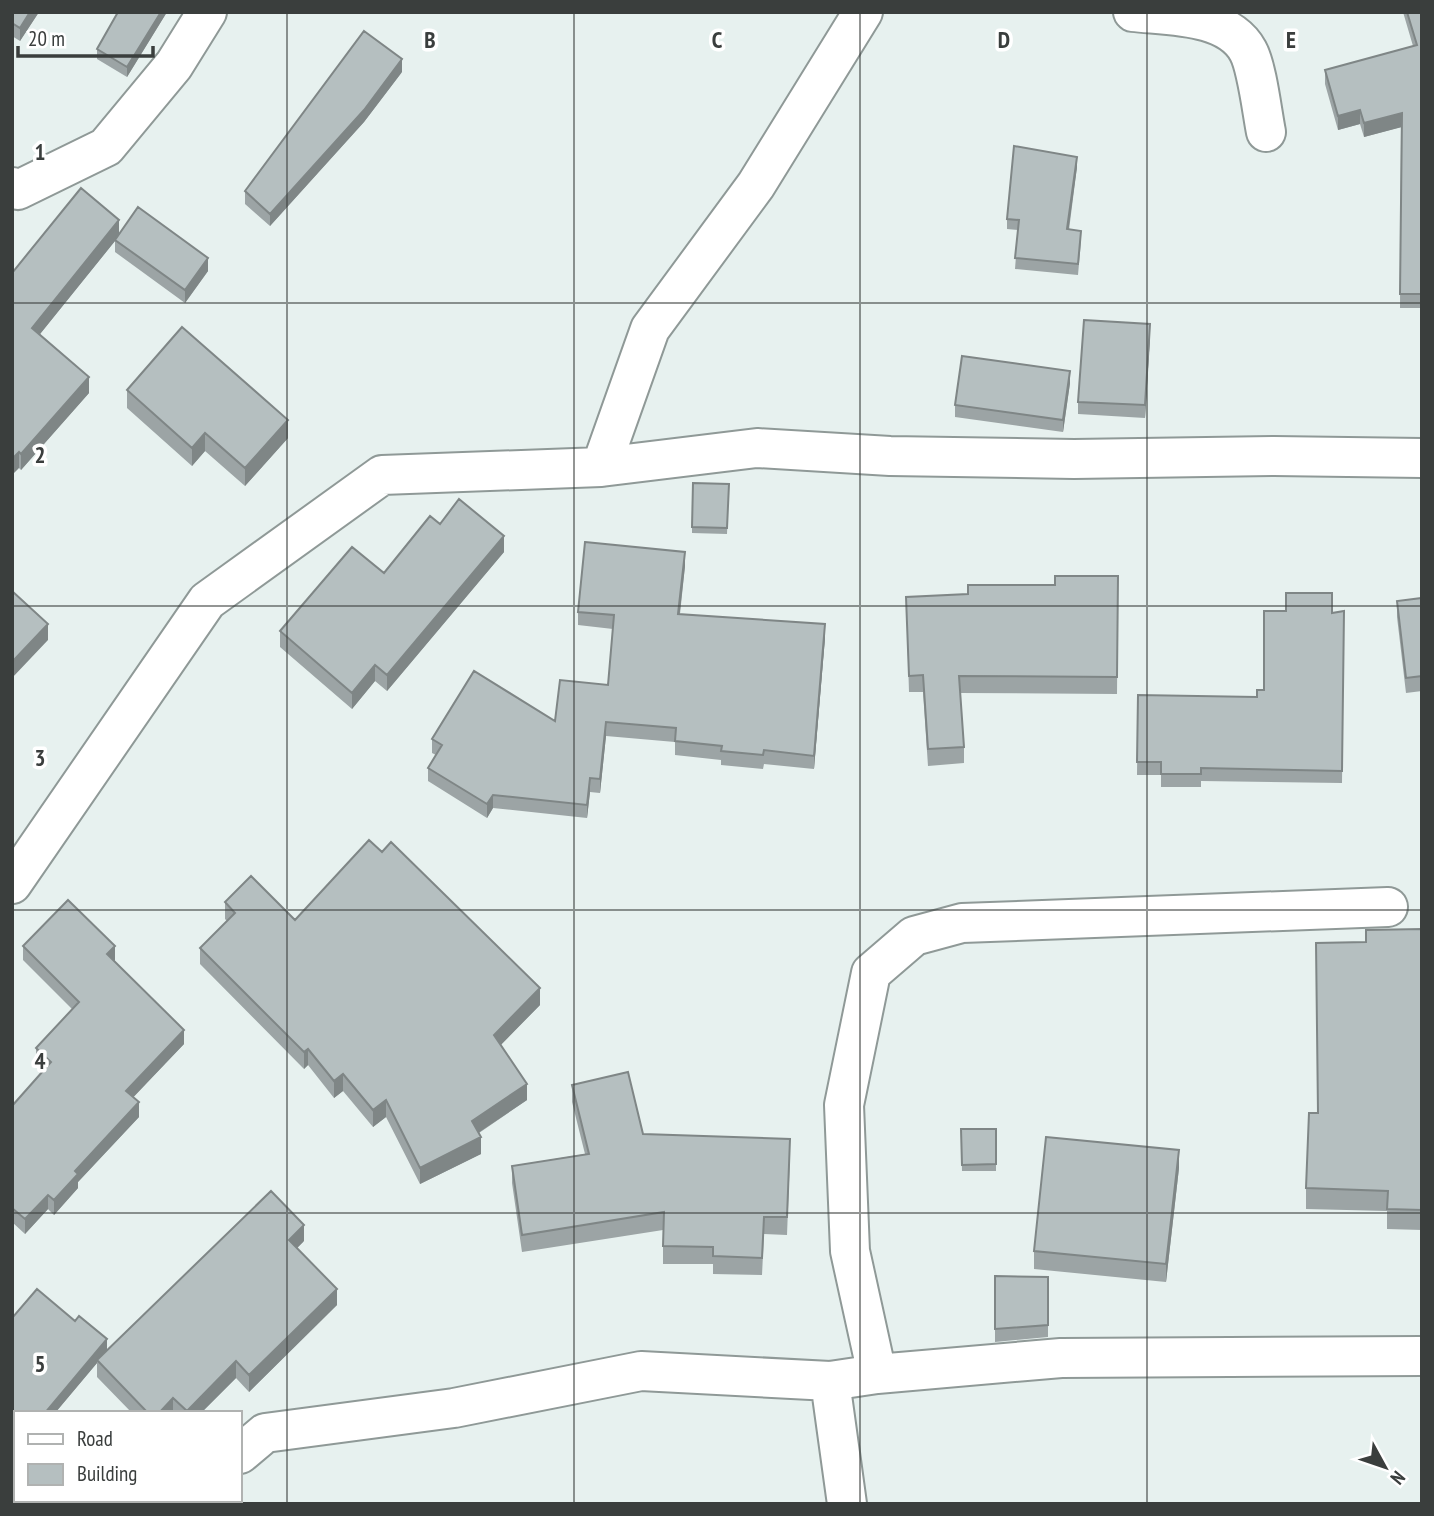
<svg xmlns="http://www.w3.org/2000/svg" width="1434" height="1516" font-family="'PT Sans Narrow',sans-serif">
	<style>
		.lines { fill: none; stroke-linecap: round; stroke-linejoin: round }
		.minor-casing { stroke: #8f9997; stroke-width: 42 }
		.minor { stroke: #fff; stroke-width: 38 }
		.wall { fill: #9ca4a5 }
		.shaded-wall { fill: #7f8686 }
		.building { fill: #b5bfc0; stroke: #7f8686; stroke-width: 2 }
		.grid { fill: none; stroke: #3a3e3d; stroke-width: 2; stroke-opacity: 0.55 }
		.grid-label { font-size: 23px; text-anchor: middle; font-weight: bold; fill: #3a3e3d; stroke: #fff; stroke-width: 7; stroke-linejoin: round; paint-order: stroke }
	</style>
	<rect width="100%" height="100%" fill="#e7f1ef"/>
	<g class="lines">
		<defs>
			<path id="minor" d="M 1133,12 C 1169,16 1228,14 1248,51 C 1257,67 1262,112 1266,132
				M 12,187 L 18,190 L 106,147 L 174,65 L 207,12
				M 601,467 L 650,329 L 756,185 L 863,12
				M 12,884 L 207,601 L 382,475 L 601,467 L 757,448 L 890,456 L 1074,459 L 1274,456 L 1422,458
				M 877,1374 L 850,1251 L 844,1105 L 871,973 L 914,936 L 962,923 L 1388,907
				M 830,1381 L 847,1504
				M 240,1454 L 265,1433 L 454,1408 L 641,1371 L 830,1381 L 877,1374 L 1061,1358 L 1422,1356
				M 183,1504 L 185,1500"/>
		</defs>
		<use href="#minor" class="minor-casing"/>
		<use href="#minor" class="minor"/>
	</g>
	<path class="wall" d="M 12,12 L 39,12 L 20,41 L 12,36 Z
		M 167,12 L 127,77 L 97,59 L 97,49 Z
		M 1403,12 L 1422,12 L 1422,308 L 1400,308 L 1401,127 L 1364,137 L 1360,124 L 1338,130 L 1325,84 L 1325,70 L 1413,46 Z
		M 402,72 L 364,122 L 270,226 L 245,204 L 245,191 Z
		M 1077,167 L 1069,230 L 1081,241 L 1078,275 L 1015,269 L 1018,230 L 1007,229 L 1007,219 Z
		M 119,234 L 208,271 L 185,303 L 115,252 L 115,241 L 40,334 L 89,393 L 21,470 L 19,468 L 12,273 Z
		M 1150,336 L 1145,418 L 1078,414 L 1078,402 Z
		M 1070,383 L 1063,432 L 955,417 L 955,405 Z
		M 127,390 L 288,438 L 245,486 L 205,451 L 192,466 L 127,408 Z
		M 729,484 L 727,534 L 692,533 L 692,527 Z
		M 440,524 L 504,552 L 387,691 L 375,681 L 352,709 L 280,647 L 280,631 L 384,573 Z
		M 685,566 L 680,614 L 825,638 L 814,769 L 764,764 L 763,769 L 721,765 L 721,760 L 675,755 L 675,742 L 606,736 L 600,793 L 590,792 L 587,818 L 493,808 L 487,818 L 428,781 L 428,768 L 436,755 L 432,753 L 432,739 L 555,721 L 608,685 L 613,629 L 578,625 L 578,612 Z
		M 1118,576 L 1117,694 L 960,693 L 964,747 L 964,763 L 928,766 L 923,692 L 909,692 L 906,597 L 968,594 L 1055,585 Z
		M 1422,598 L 1422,691 L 1406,693 L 1397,617 L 1397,601 Z
		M 1344,611 L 1342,783 L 1201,781 L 1201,787 L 1161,787 L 1161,775 L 1137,775 L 1138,695 L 1257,697 L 1332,613 Z
		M 225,902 L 295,920 L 540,1005 L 500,1045 L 527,1100 L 479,1133 L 481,1154 L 420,1184 L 386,1117 L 373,1127 L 343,1091 L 334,1098 L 308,1065 L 304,1069 L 200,964 L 200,948 L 227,921 L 225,919 Z
		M 1422,929 L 1422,1230 L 1387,1229 L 1387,1211 L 1306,1209 L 1306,1188 L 1318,1113 L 1366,942 Z
		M 23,946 L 115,960 L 114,961 L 184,1044 L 133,1097 L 139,1117 L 78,1182 L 78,1188 L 54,1215 L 48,1209 L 25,1234 L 12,1222 L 12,1106 L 44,1070 L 36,1062 L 36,1048 L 72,1009 L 23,960 Z
		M 572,1085 L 643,1134 L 790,1156 L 787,1235 L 764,1234 L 762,1275 L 713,1274 L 713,1264 L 663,1264 L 663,1230 L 522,1252 L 512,1183 L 512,1166 L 585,1154 L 572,1102 Z
		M 961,1129 L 996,1129 L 996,1171 L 962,1171 Z
		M 1179,1168 L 1166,1282 L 1034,1269 L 1034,1251 Z
		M 304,1241 L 297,1248 L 337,1305 L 249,1392 L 236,1378 L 201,1413 L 132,1413 L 97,1377 L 97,1363 L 55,1413 L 16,1413 L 16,1500 L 52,1500 L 49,1504 L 12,1504 L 12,1318 L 107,1351 Z
		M 995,1276 L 1048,1277 L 1048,1337 L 995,1342 Z"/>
	<path class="shaded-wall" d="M 30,12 L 39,12 L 20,41 L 20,28 Z
		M 161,12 L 167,12 L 127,77 L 127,67 Z
		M 402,59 L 402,72 L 364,122 L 270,226 L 270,214 Z
		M 1360,110 L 1360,124 L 1338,130 L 1338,116 Z
		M 1402,113 L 1402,127 L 1364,137 L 1364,123 Z
		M 1077,157 L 1077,167 L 1067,240 L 1067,229 Z
		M 119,220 L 119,236 L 32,344 L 32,328 Z
		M 208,258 L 208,271 L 185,303 L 185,290 Z
		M 1150,324 L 1150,336 L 1145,418 L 1145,405 Z
		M 1070,371 L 1070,383 L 1063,432 L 1063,420 Z
		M 89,377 L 89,393 L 21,470 L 21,454 Z
		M 288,420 L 288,438 L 245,486 L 245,468 Z
		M 205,433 L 205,451 L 192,466 L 192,448 Z
		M 19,452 L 19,468 L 12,475 L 12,459 Z
		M 504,536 L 504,552 L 387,691 L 387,675 Z
		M 685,552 L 685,566 L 678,628 L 678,614 Z
		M 48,624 L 48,640 L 12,678 L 12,662 Z
		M 825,624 L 825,638 L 814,769 L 814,756 Z
		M 375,665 L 375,681 L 352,709 L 352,693 Z
		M 606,722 L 606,736 L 600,793 L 600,779 Z
		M 590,778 L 590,792 L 587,818 L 587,805 Z
		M 493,795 L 493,808 L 487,818 L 487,804 Z
		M 115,946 L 115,960 L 107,969 L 107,954 Z
		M 540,988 L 540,1005 L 494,1052 L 494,1035 Z
		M 184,1030 L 184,1044 L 126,1105 L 126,1091 Z
		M 308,1049 L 308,1065 L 304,1069 L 304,1052 Z
		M 343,1074 L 343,1091 L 334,1098 L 334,1081 Z
		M 527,1084 L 527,1100 L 472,1137 L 472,1121 Z
		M 386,1100 L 386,1117 L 373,1127 L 373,1110 Z
		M 139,1102 L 139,1117 L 78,1182 L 78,1188 L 54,1215 L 54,1200 L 75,1171 Z
		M 481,1137 L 481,1154 L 420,1184 L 420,1168 Z
		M 1179,1150 L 1179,1168 L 1166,1282 L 1166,1264 Z
		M 48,1195 L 48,1209 L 25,1234 L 25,1219 Z
		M 304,1225 L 304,1241 L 289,1256 L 289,1240 Z
		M 337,1289 L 337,1305 L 249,1392 L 249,1375 Z
		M 107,1339 L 107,1352 L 97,1360 L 97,1363 L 55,1413 L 45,1413 Z
		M 236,1361 L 236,1378 L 201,1413 L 187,1413 L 187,1411 Z
		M 173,1398 L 173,1413 L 159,1413 Z
		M 41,1500 L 52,1500 L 49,1504 L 38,1504 Z"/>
	<path class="building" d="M 12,12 L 30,12 L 20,28 L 12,23 Z
		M 118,12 L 161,12 L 127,67 L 97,49 Z
		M 1407,12 L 1422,12 L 1422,294 L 1400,294 L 1402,113 L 1364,123 L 1360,110 L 1338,116 L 1325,70 L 1417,45 Z
		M 364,31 L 402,59 L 364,110 L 270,214 L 245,191 Z
		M 1014,146 L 1077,157 L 1067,229 L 1081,231 L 1078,264 L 1015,258 L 1019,220 L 1007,219 Z
		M 81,188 L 119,220 L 32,328 L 89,377 L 21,454 L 19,452 L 12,459 L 12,273 Z
		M 138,207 L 208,258 L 185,290 L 115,240 Z
		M 1084,320 L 1150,324 L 1145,405 L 1078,402 Z
		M 182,327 L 288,420 L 245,468 L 205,433 L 192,448 L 127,390 Z
		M 962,356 L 1070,371 L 1063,420 L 955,405 Z
		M 693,483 L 729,484 L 727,528 L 692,527 Z
		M 459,499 L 504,536 L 387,675 L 375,665 L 352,693 L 280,631 L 352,547 L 384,573 L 430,516 L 440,524 Z
		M 585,542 L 685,552 L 678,614 L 825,624 L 814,756 L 764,750 L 763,755 L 721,751 L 722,746 L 675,741 L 676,728 L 606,722 L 600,779 L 590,778 L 587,805 L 493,795 L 487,804 L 428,768 L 442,745 L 432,739 L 474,671 L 555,721 L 560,680 L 608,685 L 614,615 L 578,612 Z
		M 1055,576 L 1118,576 L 1117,677 L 959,676 L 964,747 L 928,749 L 923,675 L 909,676 L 906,597 L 968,594 L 968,585 L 1055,585 Z
		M 12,591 L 48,624 L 12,662 Z
		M 1286,593 L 1332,593 L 1332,613 L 1344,611 L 1342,771 L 1201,768 L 1201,774 L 1161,774 L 1161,762 L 1137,762 L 1138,695 L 1257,697 L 1257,690 L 1264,690 L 1264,611 L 1286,611 Z
		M 1422,598 L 1422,676 L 1406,678 L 1397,601 Z
		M 369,840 L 382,852 L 391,842 L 540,988 L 494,1035 L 527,1084 L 472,1121 L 481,1137 L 420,1168 L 386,1100 L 373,1110 L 343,1074 L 334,1081 L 308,1049 L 304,1052 L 200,948 L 235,913 L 225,902 L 251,876 L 295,920 Z
		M 68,900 L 115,946 L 107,954 L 184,1030 L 126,1091 L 139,1102 L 75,1171 L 78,1174 L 54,1200 L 48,1195 L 25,1219 L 12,1208 L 12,1106 L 51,1062 L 36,1048 L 79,1002 L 23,946 Z
		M 1422,929 L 1422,1210 L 1387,1209 L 1388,1191 L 1306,1188 L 1309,1113 L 1318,1113 L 1316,943 L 1366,942 L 1366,930 Z
		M 628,1072 L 643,1134 L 790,1139 L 787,1217 L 764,1217 L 762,1258 L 713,1256 L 713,1247 L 663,1246 L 664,1212 L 522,1235 L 512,1166 L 589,1154 L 572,1085 Z
		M 961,1129 L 996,1129 L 996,1164 L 962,1165 Z
		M 1046,1137 L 1179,1150 L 1166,1264 L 1034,1251 Z
		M 271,1191 L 304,1225 L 289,1240 L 337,1289 L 249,1375 L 236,1361 L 187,1411 L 173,1398 L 159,1413 L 148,1413 L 97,1360 Z
		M 995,1276 L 1048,1277 L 1048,1325 L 995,1329 Z
		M 37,1289 L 75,1321 L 79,1316 L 107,1339 L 45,1413 L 16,1413 L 16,1500 L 41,1500 L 38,1504 L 12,1504 L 12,1318 Z"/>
	<path class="grid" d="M 287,12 L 287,1504M 574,12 L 574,1504M 860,12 L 860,1504M 1147,12 L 1147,1504M 12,303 L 1422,303M 12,606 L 1422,606M 12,910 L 1422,910M 12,1213 L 1422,1213"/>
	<g class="grid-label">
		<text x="430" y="48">B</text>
		<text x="717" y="48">C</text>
		<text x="1004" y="48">D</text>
		<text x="1291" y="48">E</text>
		<text x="40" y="160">1</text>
		<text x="40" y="463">2</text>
		<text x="40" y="766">3</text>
		<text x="40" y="1069">4</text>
		<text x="40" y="1372">5</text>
	</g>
	<rect width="1434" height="1516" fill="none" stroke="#3a3e3d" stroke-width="28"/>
	<rect x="14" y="1411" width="228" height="91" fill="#ffffff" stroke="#b0b2b1" stroke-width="2"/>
	<rect x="28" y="1434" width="35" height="10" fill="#ffffff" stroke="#b0b2b1" stroke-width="2"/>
	<text x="77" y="1446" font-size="21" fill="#3a3e3d">Road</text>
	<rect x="28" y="1464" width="35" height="21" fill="#b5bfc0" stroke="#b0b2b1" stroke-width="2"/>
	<text x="77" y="1481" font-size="21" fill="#3a3e3d">Building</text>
	<g transform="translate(1385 1467) rotate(130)" stroke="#ffffff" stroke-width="5" paint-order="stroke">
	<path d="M0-5L12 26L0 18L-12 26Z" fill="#3a3e3d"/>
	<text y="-10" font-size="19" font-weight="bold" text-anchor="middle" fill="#3a3e3d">N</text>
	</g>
	<path d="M18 46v10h135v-10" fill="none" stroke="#3a3e3d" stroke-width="3.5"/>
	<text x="28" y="46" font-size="21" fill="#3a3e3d" stroke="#ffffff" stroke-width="5" paint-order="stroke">20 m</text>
</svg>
